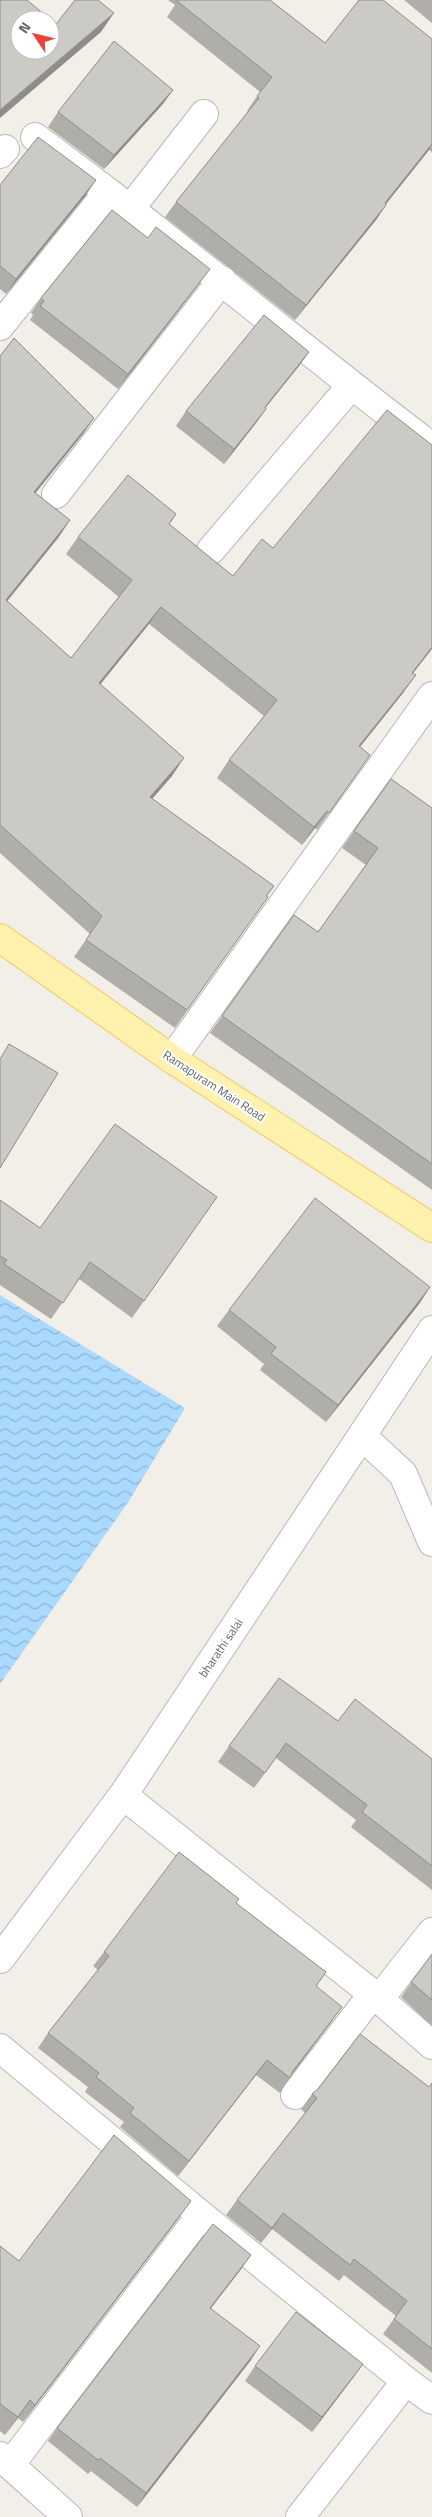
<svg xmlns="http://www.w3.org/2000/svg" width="432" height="2517" font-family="'Titillium Web',sans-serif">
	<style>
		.water { fill: url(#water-waves) }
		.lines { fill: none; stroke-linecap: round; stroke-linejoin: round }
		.minor-casing { stroke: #b5b8bc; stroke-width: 30 }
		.major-casing { stroke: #f2c960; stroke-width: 30 }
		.minor { stroke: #fff; stroke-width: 28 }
		.major { stroke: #fff2af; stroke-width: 28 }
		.wall { fill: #afaea9 }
		.shaded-wall { fill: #8f8d8a }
		.building { fill: #cccac5; stroke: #8f8d8a; fill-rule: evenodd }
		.labels { text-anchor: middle; stroke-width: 4; stroke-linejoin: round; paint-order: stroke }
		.street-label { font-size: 12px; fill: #5f6368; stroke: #fff }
	</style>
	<defs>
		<pattern id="water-waves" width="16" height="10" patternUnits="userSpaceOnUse" patternTransform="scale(1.25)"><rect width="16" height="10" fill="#aadaff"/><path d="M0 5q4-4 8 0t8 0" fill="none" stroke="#8eb4d2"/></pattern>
	</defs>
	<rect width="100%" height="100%" fill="#f1efe8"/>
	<path class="water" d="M 0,1295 L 185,1408 L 129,1501 L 0,1684 Z"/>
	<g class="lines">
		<defs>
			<path id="minor" d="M 0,154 L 5,149
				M 108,192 C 217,276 322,364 432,447
				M 130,209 L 204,114
				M 0,326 L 108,192 L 35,137
				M 56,494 L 222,280
				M 211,550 L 351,386
				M 172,1059 L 432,696
				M 362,1436 L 403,1474 L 432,1542
				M 123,1795 L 379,1999 L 432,2045
				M 0,1959 L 123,1795 L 432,1330
				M 379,1999 L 432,1932
				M 0,2048 L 201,2215 L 406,2381 L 432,2400
				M 295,2095 L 372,1995
				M 0,2456 L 68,2517
				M 10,2465 L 201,2215
				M 300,2517 L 406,2381"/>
			<path id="major" d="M 0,938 L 172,1059 L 432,1228"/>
		</defs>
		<use href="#minor" class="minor-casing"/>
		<use href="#major" class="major-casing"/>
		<use href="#minor" class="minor"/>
		<use href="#major" class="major"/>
	</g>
	<path class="wall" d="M 168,0 L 270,0 L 325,43 L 432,39 L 432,152 L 429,150 L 386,204 L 386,205 L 376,220 L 295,320 L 165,217 L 176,202 L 248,112 L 247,111 L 260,92 L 167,17 L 175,5 Z
		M 404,0 L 432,0 L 432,23 Z
		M 173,90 L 162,105 L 104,169 L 48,127 L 58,112 Z
		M 0,185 L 86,195 L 6,294 L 0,289 Z
		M 148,238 L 199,284 L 118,389 L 30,320 L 33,315 L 31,313 L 41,298 Z
		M 309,352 L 299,366 L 265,408 L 266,409 L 256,423 L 224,464 L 176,426 L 186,411 Z
		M 0,356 L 94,418 L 82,435 L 35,493 L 70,520 L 58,538 L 7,601 L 71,658 L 119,597 L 66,554 L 78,537 L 176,514 L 169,525 L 233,576 L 413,673 L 403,693 L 360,747 L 370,755 L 317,830 L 315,828 L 302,845 L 217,778 L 229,760 L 264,716 L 149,624 L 100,684 L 172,776 L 152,799 L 274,886 L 175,1028 L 74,957 L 90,934 L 0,853 Z
		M 391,779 L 432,808 L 432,1190 L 210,1033 L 294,915 L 318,932 L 366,865 L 342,848 Z
		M 217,1197 L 132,1318 L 79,1279 L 51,1319 L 0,1285 L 0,1200 L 40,1228 Z
		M 430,1287 L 419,1304 L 326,1422 L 260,1370 L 264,1364 L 217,1326 L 229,1310 Z
		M 338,1721 L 432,1759 L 432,1890 L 351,1827 L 356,1820 L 276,1758 L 254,1788 L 218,1762 L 229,1746 Z
		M 236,1903 L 317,1986 L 332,2021 L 292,2074 L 290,2078 L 280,2093 L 256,2075 L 178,2176 L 120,2127 L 124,2122 L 85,2092 L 88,2087 L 38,2048 L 48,2033 L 98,1970 L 93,1966 L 104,1952 Z
		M 432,1954 L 432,2026 L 401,1997 Z
		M 432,2083 L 432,2373 L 383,2334 L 396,2316 L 344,2275 L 339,2281 L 272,2229 L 261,2243 L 226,2215 L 237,2200 L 305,2113 L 301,2109 L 312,2094 L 429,2087 Z
		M 178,2219 L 23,2422 L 18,2418 L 5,2435 L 0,2431 L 0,2246 L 19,2261 Z
		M 242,2268 L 211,2308 L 251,2360 L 137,2507 L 91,2471 L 88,2474 L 48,2441 L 57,2428 Z
		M 363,2364 L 312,2432 L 245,2381 L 255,2366 Z"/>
	<path class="shaded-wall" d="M 114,13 L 101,32 L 0,118 L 0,110 Z
		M 173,90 L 162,105 L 104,169 L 114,155 Z
		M 432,144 L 429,150 L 374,219 L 385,203 Z
		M 96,180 L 86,195 L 6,294 L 16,279 Z
		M 386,205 L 376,220 L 295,320 L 306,305 Z
		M 210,269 L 199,284 L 118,389 L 128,374 Z
		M 309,352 L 299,366 L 254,422 L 265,407 Z
		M 266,409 L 256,423 L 224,464 L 234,449 Z
		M 94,418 L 82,435 L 22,510 L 34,492 Z
		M 70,520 L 58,538 L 0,610 L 6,600 Z
		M 161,607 L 149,624 L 87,701 L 99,683 Z
		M 432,647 L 432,649 L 400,690 L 412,673 Z
		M 416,675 L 403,693 L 347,763 L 359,746 Z
		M 184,758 L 172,776 L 138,815 L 150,797 Z
		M 327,811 L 315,828 L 302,845 L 314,827 Z
		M 430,1287 L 419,1304 L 326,1422 L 338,1405 Z
		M 342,2007 L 332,2021 L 289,2078 L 293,2071 Z
		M 267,2060 L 256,2075 L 178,2176 L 189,2161 Z
		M 191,2201 L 178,2219 L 23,2422 L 35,2405 Z
		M 283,2213 L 272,2229 L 261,2243 Z
		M 251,2255 L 242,2268 L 201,2321 L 210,2308 Z
		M 260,2346 L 251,2360 L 137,2507 L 146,2493 Z
		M 363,2364 L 353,2378 L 312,2432 L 322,2417 Z
		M 30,2400 L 18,2418 L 5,2435 L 18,2417 Z"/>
	<path class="building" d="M 0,0 L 27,0 L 56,24 L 75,0 L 98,0 L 114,13 L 0,110 ZM 20,20 L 50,20 L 50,50 L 20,50 Z
		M 178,0 L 270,0 L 325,43 L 359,0 L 383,0 L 432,39 L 432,144 L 385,203 L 386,205 L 306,305 L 176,202 L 259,98 L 257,96 L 272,77 L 177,1 Z
		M 114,41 L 173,90 L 114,155 L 58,112 Z
		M 38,137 L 96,180 L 16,279 L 0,266 L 0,185 Z
		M 112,210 L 148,238 L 156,227 L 210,269 L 128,374 L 40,306 L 44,301 L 41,298 Z
		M 264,315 L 309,352 L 265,407 L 266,409 L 234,449 L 186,411 Z
		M 14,338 L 94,418 L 34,492 L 70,520 L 6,600 L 71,658 L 132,580 L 78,537 L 128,475 L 176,514 L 169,524 L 233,576 L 262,539 L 273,548 L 387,410 L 432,445 L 432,647 L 412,673 L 416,675 L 359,746 L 370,755 L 329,813 L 327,811 L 314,827 L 229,760 L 277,700 L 161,607 L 99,683 L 184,758 L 150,797 L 274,886 L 266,896 L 268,897 L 187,1010 L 86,940 L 102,916 L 0,825 L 0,356 Z
		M 391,779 L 432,808 L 432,1164 L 222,1016 L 294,915 L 318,932 L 378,848 L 354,831 Z
		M 9,1044 L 58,1073 L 0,1168 L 0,1059 Z
		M 115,1124 L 217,1197 L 144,1301 L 90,1262 L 63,1303 L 4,1264 L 7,1260 L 0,1256 L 0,1200 L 40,1228 Z
		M 315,1198 L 430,1287 L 338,1405 L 271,1354 L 276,1347 L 229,1310 Z
		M 279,1678 L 338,1721 L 355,1699 L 432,1759 L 432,1866 L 362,1812 L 367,1805 L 286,1743 L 265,1773 L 229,1746 Z
		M 179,1852 L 239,1899 L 236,1903 L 326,1972 L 316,1986 L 342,2007 L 293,2071 L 290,2078 L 267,2060 L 189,2161 L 130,2113 L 134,2108 L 96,2077 L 99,2073 L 48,2033 L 109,1956 L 104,1952 Z
		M 432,1954 L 432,2000 L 411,1982 Z
		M 360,2034 L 429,2087 L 432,2083 L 432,2349 L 394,2319 L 407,2301 L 354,2259 L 350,2265 L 283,2213 L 272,2228 L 237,2200 L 317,2098 L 312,2094 L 318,2089 Z
		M 114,2135 L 191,2201 L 35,2405 L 30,2400 L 18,2417 L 0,2404 L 0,2246 L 19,2261 Z
		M 213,2224 L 251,2255 L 210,2308 L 260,2346 L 146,2493 L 100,2458 L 98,2460 L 57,2428 Z
		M 296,2312 L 363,2364 L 322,2417 L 255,2366 Z"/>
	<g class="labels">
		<g class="street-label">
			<text transform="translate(214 1086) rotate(33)" y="4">Ramapuram Main Road</text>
			<text transform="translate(221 1648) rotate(-56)" y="4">bharathi salai</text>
		</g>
	</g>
	<g transform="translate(35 35) rotate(305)"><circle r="24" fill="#ffffff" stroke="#bfc1c3"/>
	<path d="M0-4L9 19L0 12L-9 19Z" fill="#ea4335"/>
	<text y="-8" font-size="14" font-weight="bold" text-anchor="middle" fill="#5f6368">N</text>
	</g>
</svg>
